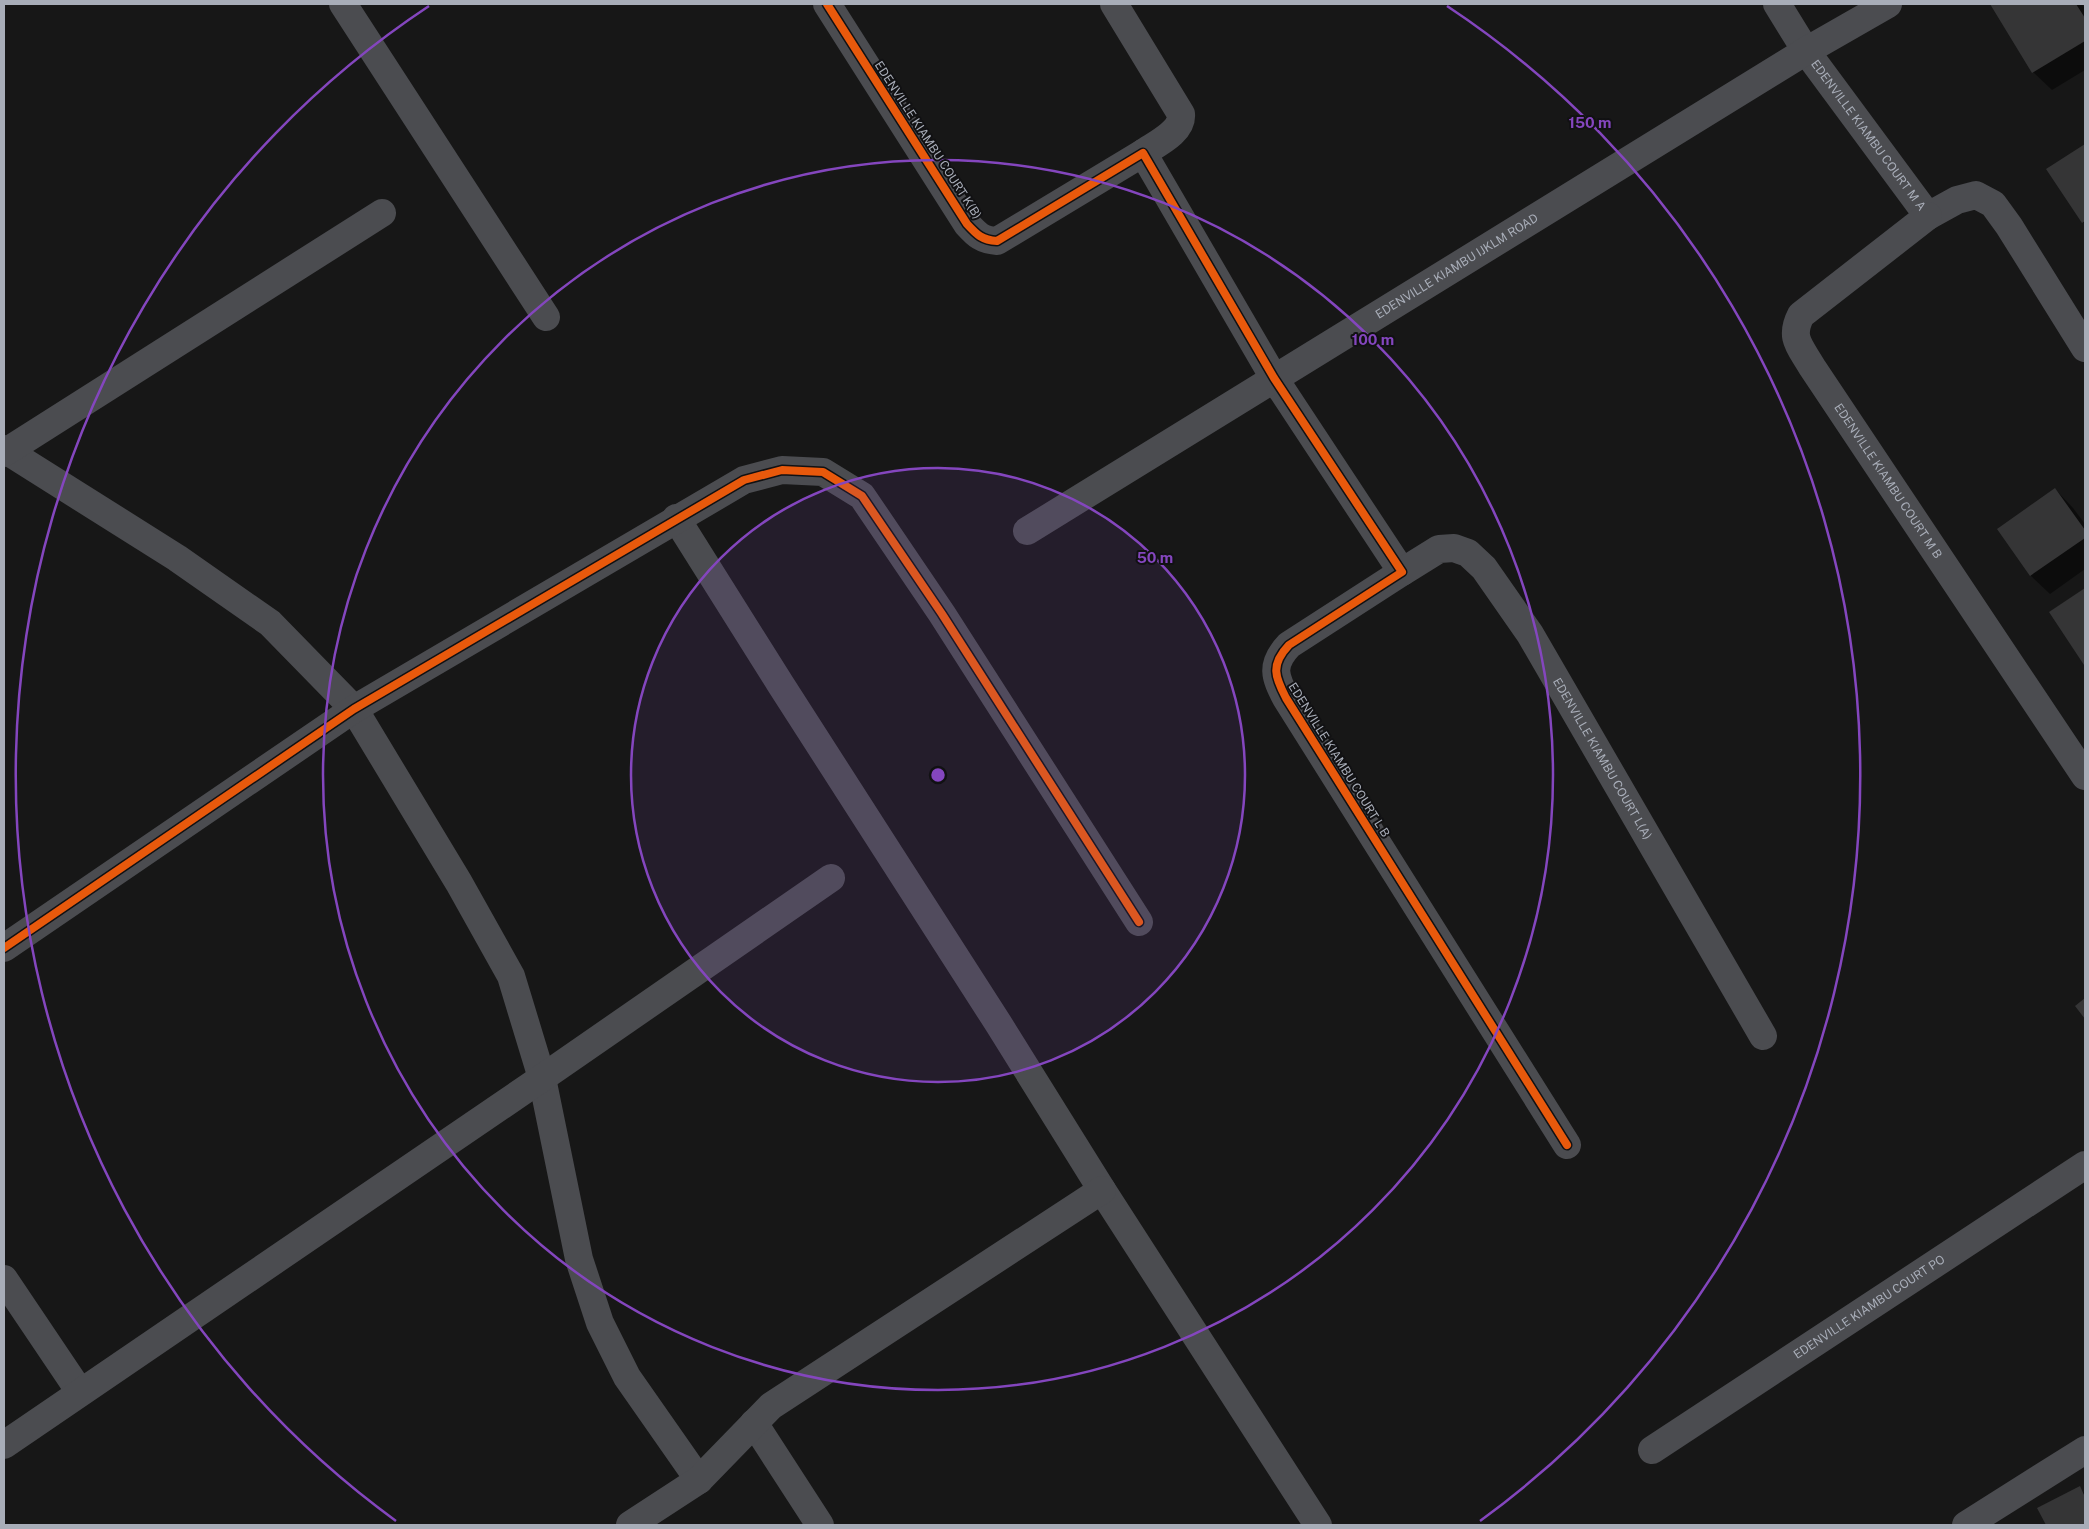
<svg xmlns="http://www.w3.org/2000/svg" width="2089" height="1529" font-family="'Public Sans',sans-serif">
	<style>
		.shadow { fill: #0007 }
		.building { fill: #353536 }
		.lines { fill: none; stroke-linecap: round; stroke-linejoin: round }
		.minor { stroke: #4b4c50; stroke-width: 28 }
		.cycleway-casing { stroke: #111113; stroke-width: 11 }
		.cycleway { stroke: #e8590c; stroke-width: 8 }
		.ring { fill: none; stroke: #8446be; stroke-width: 2.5 }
		.labels { text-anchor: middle; stroke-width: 4; stroke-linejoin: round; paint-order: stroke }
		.street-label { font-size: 12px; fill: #a8adb8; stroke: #111113 }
		.centre { fill: #8446be; stroke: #111113; stroke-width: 2.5 }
		.ring-label { font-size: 15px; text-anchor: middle; font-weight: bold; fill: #8446be; stroke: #111113; stroke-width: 4; stroke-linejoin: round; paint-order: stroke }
	</style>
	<rect width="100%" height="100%" fill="#171717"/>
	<path class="shadow" d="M 1994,4 L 2082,4 L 2085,9 L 2085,70 L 2052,90 L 2033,72 L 1992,5 Z
		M 2085,145 L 2085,225 L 2048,169 Z
		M 2055,489 L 2073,508 L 2085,524 L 2085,569 L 2050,594 L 2031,576 L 1999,529 Z
		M 2085,589 L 2085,664 L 2050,612 Z
		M 2079,1488 L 2085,1494 L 2085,1525 L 2047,1525 L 2039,1508 Z"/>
	<path class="building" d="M 1990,4 L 2076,4 L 2085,18 L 2085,41 L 2032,73 Z
		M 2085,144 L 2085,221 L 2082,223 L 2046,169 Z
		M 2055,488 L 2085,530 L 2085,538 L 2030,576 L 1997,529 Z
		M 2085,588 L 2085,664 L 2084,665 L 2049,612 Z
		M 2085,998 L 2085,1019 L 2075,1006 Z
		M 2080,1486 L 2085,1497 L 2085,1525 L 2046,1525 L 2037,1508 Z"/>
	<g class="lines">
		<g class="minor">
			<path d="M 343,4 L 546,317"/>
			<path d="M 827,4 L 967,224 C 977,235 982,240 997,241 L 1143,153 L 1274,378 L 1402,572 L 1289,645 C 1270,665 1275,677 1286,698 L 1567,1145"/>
			<path d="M 1114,4 L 1181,114 C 1183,132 1156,144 1143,153"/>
			<path id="s1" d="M 1777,4 L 1806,51 L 1928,216 L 1957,200 L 1976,195 L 1993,204 L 2009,226 L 2085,348"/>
			<path id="s2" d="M 1928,216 L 1801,315 C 1789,338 1800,346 1812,367 L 2085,776"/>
			<path d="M 4,449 L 177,558 L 270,623 L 354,709 L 459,883 L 511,976 L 542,1078 L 579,1259 L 600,1323 L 627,1377 L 699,1480"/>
			<path d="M 4,453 L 382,213"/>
			<path d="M 676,518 L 781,685 L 998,1023 L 1102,1190 L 1318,1525"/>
			<path id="s3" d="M 1027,531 L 1806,51 L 1888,4"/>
			<path id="s4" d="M 1402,572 L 1439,549 L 1454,548 L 1468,553 L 1484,568 L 1530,634 L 1763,1036"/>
			<path d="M 4,948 L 354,709 L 744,480 L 782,470 L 823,472 L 862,496 L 942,614 L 1139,922"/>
			<path d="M 4,1279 L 80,1392"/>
			<path d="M 754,1423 L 820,1525"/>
			<path d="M 4,1445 L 542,1078 L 831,878"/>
			<path id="s5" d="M 1652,1450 L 2085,1165"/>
			<path d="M 630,1525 L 699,1480 L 771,1406 L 1102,1190"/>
			<path d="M 1966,1525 L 2085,1450"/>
		</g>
		<defs>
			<path id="cycleway" d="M 827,4 L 967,224 C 977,235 982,240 997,241 L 1143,153 L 1274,378 L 1402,572 L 1289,645 C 1270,665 1275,677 1286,698 L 1567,1145
				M 4,948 L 354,709 L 744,480 L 782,470 L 823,472 L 862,496 L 942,614 L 1139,922"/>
		</defs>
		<use href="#cycleway" class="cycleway-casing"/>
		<use href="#cycleway" class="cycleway"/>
	</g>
	<circle cx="938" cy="775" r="307" fill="#8446be" fill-opacity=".12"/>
	<g class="ring">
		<circle cx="938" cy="775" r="307"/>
		<circle cx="938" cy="775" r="615"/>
		<path d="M396 1521A922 922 0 0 1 429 6M1447 6A922 922 0 0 1 1480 1521"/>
	</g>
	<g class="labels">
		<g class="street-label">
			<text dy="4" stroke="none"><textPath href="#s1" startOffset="160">EDENVILLE KIAMBU COURT M A</textPath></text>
			<text transform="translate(928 140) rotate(57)" y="4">EDENVILLE KIAMBU COURT K(B)</text>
			<text dy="4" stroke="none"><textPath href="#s3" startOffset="505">EDENVILLE KIAMBU IJKLM ROAD</textPath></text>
			<text dy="4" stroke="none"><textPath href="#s2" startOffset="355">EDENVILLE KIAMBU COURT M B</textPath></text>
			<text dy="4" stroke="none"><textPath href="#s4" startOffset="320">EDENVILLE KIAMBU COURT L(A)</textPath></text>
			<text transform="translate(1339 760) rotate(58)" y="4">EDENVILLE KIAMBU COURT L B</text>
			<text dy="4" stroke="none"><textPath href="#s5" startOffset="260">EDENVILLE KIAMBU COURT PO</textPath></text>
		</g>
	</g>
	<circle cx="938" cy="775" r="8" class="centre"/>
	<g class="ring-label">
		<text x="1590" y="128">150 m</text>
		<text x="1373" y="345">100 m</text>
		<text x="1155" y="563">50 m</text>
	</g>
	<rect width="2089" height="1529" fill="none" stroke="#a8adb8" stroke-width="10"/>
</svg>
